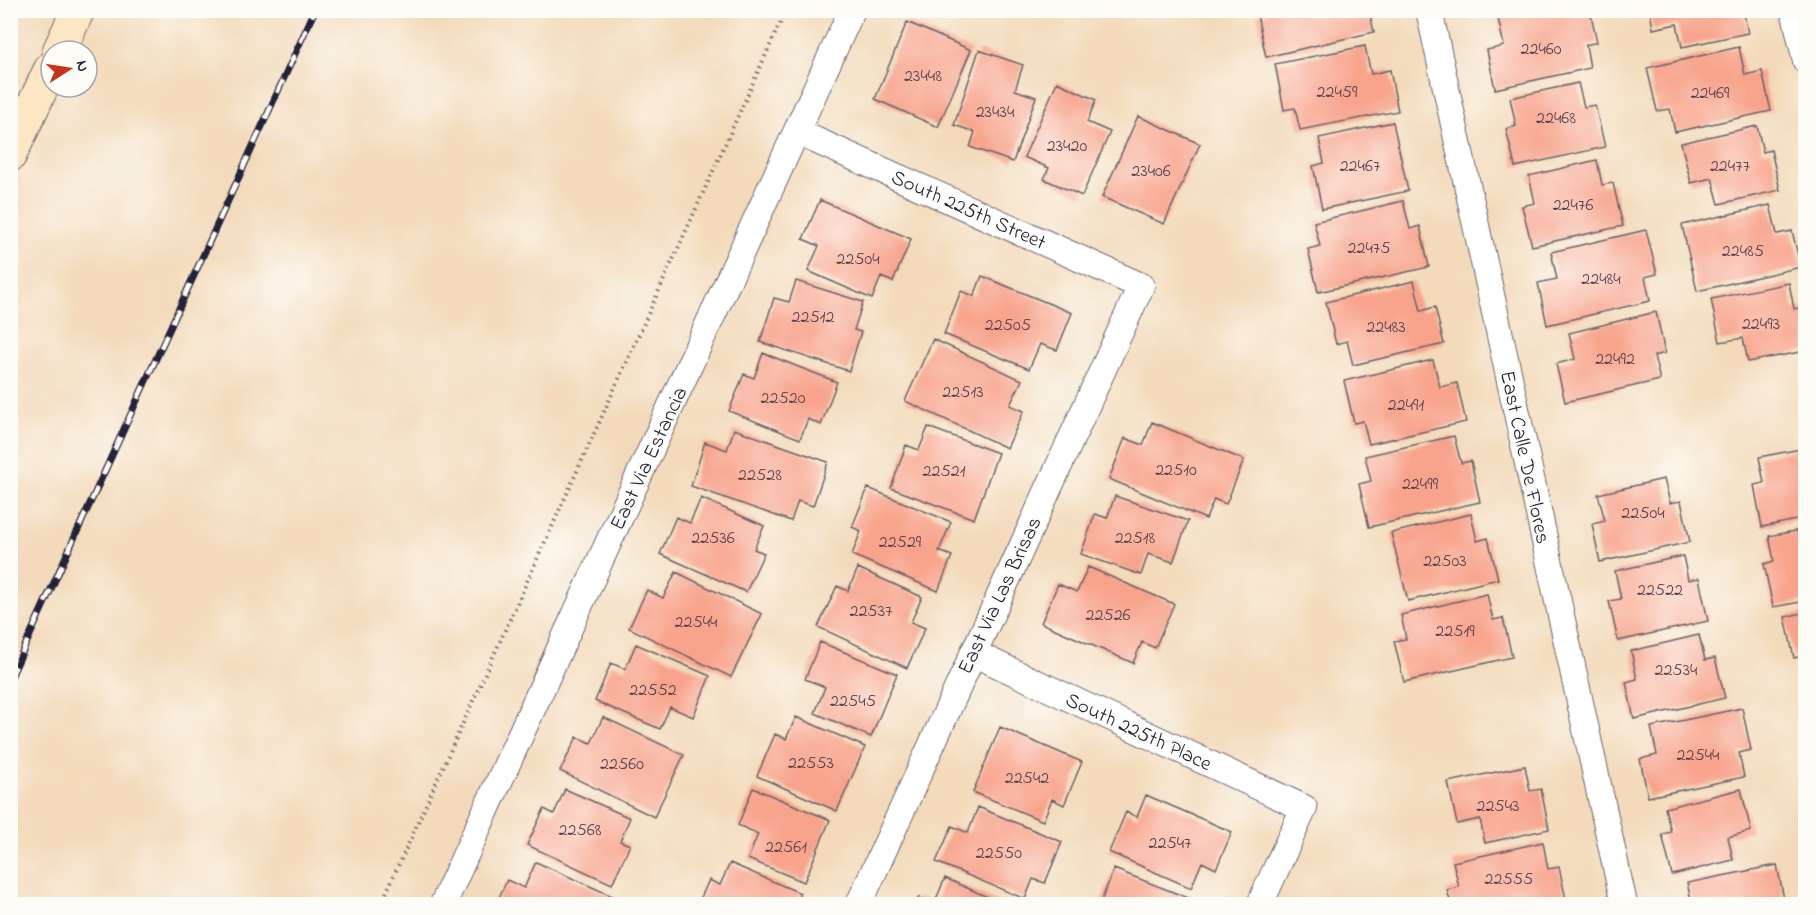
<svg xmlns="http://www.w3.org/2000/svg" width="1816" height="915" font-family="'Indie Flower',sans-serif">
	<style>
		.building { fill: #f8a48d }
		.lines { fill: none; stroke-linecap: round; stroke-linejoin: round }
		.minor-casing { stroke: #6b6267; stroke-width: 28 }
		.secondary-casing { stroke: #6b6267; stroke-width: 35 }
		.path { stroke: #6b6267; stroke-width: 4; stroke-dasharray: 1.5 4.5; stroke-linecap: butt }
		.minor { stroke: #fff; stroke-width: 26 }
		.secondary { stroke: #fce6c4; stroke-width: 33 }
		.rail-casing { stroke: #22223b; stroke-width: 7 }
		.rail { stroke: #fdfcf7; stroke-width: 4.5; stroke-dasharray: 14; stroke-linecap: butt }
		.labels { text-anchor: middle; stroke-width: 5; stroke-linejoin: round; paint-order: stroke }
		.number-label { font-size: 18px; fill: #584250 }
		.street-label { font-size: 21px; fill: #22223b; stroke: #fdfcf7 }
	</style>
	<rect width="100%" height="100%" fill="#fdfcf7"/>
	<filter id="ink" filterUnits="userSpaceOnUse"><feTurbulence type="fractalNoise" baseFrequency=".0167" numOctaves="2"/><feDisplacementMap in="SourceGraphic" scale="12" xChannelSelector="R" yChannelSelector="G"/><feConvolveMatrix kernelMatrix="1 2 1 2 8 2 1 2 1" color-interpolation-filters="sRGB"/></filter>
	<filter id="wash" filterUnits="userSpaceOnUse"><feTurbulence type="fractalNoise" baseFrequency=".008" numOctaves="4" result="noise"/><feDisplacementMap in="SourceGraphic" scale="24" xChannelSelector="R" yChannelSelector="G"/><feGaussianBlur stdDeviation="1.35" result="paint"/><feColorMatrix in="noise" values="0 0 0 0 0 0 0 0 0 0 0 0 0 0 0 0 0 1.4 0 .05"/><feComposite in="paint" operator="in"/></filter>
	<g filter="url(#wash)">
		<rect width="100%" height="100%" fill="#f3daba"/>
		<g id="blocks">
			<path class="building" d="M 1267,10 L 1369,10 L 1374,32 L 1266,57 L 1257,15 L 1267,13 Z
				M 1530,10 L 1590,10 L 1597,42 L 1586,45 L 1590,68 L 1495,89 L 1487,50 L 1504,46 L 1498,18 Z
				M 1650,10 L 1743,10 L 1748,33 L 1682,47 L 1677,24 L 1653,29 Z
				M 907,22 L 971,50 L 938,127 L 875,99 Z
				M 1365,46 L 1371,74 L 1390,70 L 1398,111 L 1300,130 L 1295,108 L 1284,110 L 1275,64 Z
				M 1739,47 L 1745,75 L 1762,71 L 1771,111 L 1675,132 L 1670,109 L 1657,111 L 1647,68 Z
				M 979,50 L 1023,65 L 1015,90 L 1036,97 L 1013,162 L 970,147 L 975,132 L 954,125 Z
				M 1057,82 L 1096,100 L 1087,122 L 1110,132 L 1082,196 L 1044,179 L 1049,168 L 1024,157 Z
				M 1578,83 L 1584,107 L 1595,105 L 1605,147 L 1515,167 L 1506,129 L 1516,126 L 1510,98 Z
				M 1138,116 L 1200,144 L 1164,224 L 1102,197 Z
				M 1393,122 L 1408,191 L 1322,209 L 1313,166 L 1324,163 L 1319,138 Z
				M 1757,126 L 1763,152 L 1771,150 L 1780,190 L 1719,204 L 1712,178 L 1691,183 L 1681,143 Z
				M 1597,160 L 1602,185 L 1613,183 L 1623,226 L 1532,246 L 1522,206 L 1535,203 L 1529,176 Z
				M 820,200 L 911,239 L 893,282 L 881,277 L 872,299 L 808,271 L 819,246 L 803,239 Z
				M 1403,201 L 1410,229 L 1420,226 L 1429,267 L 1318,292 L 1308,249 L 1320,246 L 1314,222 Z
				M 1770,205 L 1777,234 L 1792,231 L 1801,267 L 1697,291 L 1682,225 Z
				M 1646,230 L 1657,274 L 1645,277 L 1650,301 L 1547,325 L 1538,283 L 1557,279 L 1551,252 Z
				M 982,276 L 1072,313 L 1057,350 L 1040,344 L 1029,369 L 944,334 L 961,291 L 974,296 Z
				M 796,281 L 863,302 L 854,330 L 861,332 L 849,371 L 760,342 L 774,298 L 789,302 Z
				M 1414,281 L 1421,311 L 1435,307 L 1444,344 L 1353,365 L 1347,341 L 1336,344 L 1326,302 Z
				M 1789,283 L 1794,309 L 1806,307 L 1806,351 L 1748,362 L 1743,338 L 1720,342 L 1711,299 Z
				M 1656,312 L 1665,353 L 1654,356 L 1660,380 L 1565,402 L 1556,364 L 1575,359 L 1569,333 Z
				M 933,339 L 1022,380 L 1010,405 L 1024,411 L 1007,448 L 905,401 Z
				M 763,353 L 837,382 L 821,425 L 808,419 L 800,439 L 729,411 L 744,374 L 754,378 Z
				M 1433,360 L 1440,387 L 1457,383 L 1466,422 L 1369,444 L 1363,421 L 1354,423 L 1344,381 Z
				M 1152,422 L 1244,460 L 1226,504 L 1214,499 L 1206,519 L 1109,479 L 1125,438 L 1143,445 Z
				M 928,427 L 998,453 L 974,519 L 891,488 L 906,445 L 919,450 Z
				M 734,429 L 828,462 L 813,506 L 798,501 L 791,521 L 691,486 L 705,442 L 727,450 Z
				M 1454,436 L 1461,463 L 1471,461 L 1480,502 L 1369,527 L 1359,484 L 1371,481 L 1365,456 Z
				M 1806,448 L 1806,518 L 1762,527 L 1754,485 L 1764,483 L 1759,457 Z
				M 1664,479 L 1670,503 L 1681,501 L 1690,542 L 1600,562 L 1592,524 L 1605,521 L 1598,494 Z
				M 868,488 L 951,522 L 939,551 L 952,556 L 938,591 L 852,555 L 861,531 L 852,527 Z
				M 1115,496 L 1188,521 L 1173,562 L 1148,554 L 1141,575 L 1081,554 L 1095,514 L 1107,518 Z
				M 701,498 L 764,526 L 754,549 L 764,553 L 746,592 L 660,554 L 676,517 L 690,523 Z
				M 1471,514 L 1477,541 L 1488,538 L 1498,579 L 1408,601 L 1391,533 Z
				M 1806,529 L 1806,601 L 1773,607 L 1764,564 L 1774,561 L 1769,536 Z
				M 1683,556 L 1688,580 L 1699,578 L 1708,621 L 1618,641 L 1609,601 L 1621,599 L 1615,571 Z
				M 1088,567 L 1174,604 L 1155,648 L 1142,642 L 1133,663 L 1041,623 L 1058,584 L 1077,592 Z
				M 858,568 L 922,597 L 911,622 L 925,628 L 907,668 L 818,627 L 837,586 L 848,591 Z
				M 676,572 L 762,614 L 731,677 L 629,628 L 647,590 L 663,598 Z
				M 1487,594 L 1493,620 L 1503,618 L 1512,657 L 1404,682 L 1394,641 L 1406,639 L 1401,615 Z
				M 1806,612 L 1806,655 L 1794,658 L 1785,617 Z
				M 1699,635 L 1705,660 L 1715,658 L 1725,698 L 1634,719 L 1626,682 L 1637,679 L 1631,651 Z
				M 820,642 L 897,674 L 871,737 L 815,713 L 825,687 L 805,679 Z
				M 636,644 L 710,676 L 693,717 L 670,707 L 660,729 L 595,701 L 611,663 L 625,669 Z
				M 1742,708 L 1751,750 L 1739,753 L 1744,777 L 1648,797 L 1640,759 L 1657,755 L 1651,727 Z
				M 603,717 L 684,755 L 654,817 L 560,771 L 577,737 L 591,743 Z
				M 796,717 L 865,747 L 837,811 L 757,776 L 775,734 L 786,739 Z
				M 1000,727 L 1082,762 L 1064,805 L 1052,799 L 1043,821 L 973,792 Z
				M 1525,766 L 1530,791 L 1541,789 L 1549,829 L 1485,843 L 1480,819 L 1457,824 L 1448,782 Z
				M 753,788 L 830,820 L 804,882 L 748,859 L 758,834 L 738,825 Z
				M 565,789 L 630,818 L 620,841 L 630,845 L 612,884 L 527,845 L 544,809 L 554,814 Z
				M 1741,789 L 1751,831 L 1728,837 L 1733,860 L 1672,875 L 1662,834 L 1671,832 L 1665,808 Z
				M 1146,795 L 1232,832 L 1216,869 L 1202,862 L 1191,888 L 1109,852 L 1126,812 L 1137,817 Z
				M 978,807 L 1062,842 L 1045,883 L 1033,879 L 1025,899 L 936,862 L 952,826 L 968,833 Z
				M 1543,842 L 1548,869 L 1559,867 L 1567,904 L 1451,904 L 1447,890 L 1459,887 L 1453,862 Z
				M 536,862 L 621,900 L 620,904 L 496,904 L 507,880 L 524,888 Z
				M 730,863 L 800,893 L 795,904 L 698,904 L 709,880 L 720,885 Z
				M 1777,865 L 1785,904 L 1692,904 L 1687,883 Z
				M 1114,869 L 1196,901 L 1195,904 L 1100,904 Z
				M 945,878 L 1003,904 L 915,904 L 919,897 L 934,904 Z"/>
		</g>
	</g>
	<g filter="url(#ink)">
		<use href="#blocks" fill-opacity="0" stroke="#6b6267" stroke-width="1.5"/>
		<g class="lines">
			<defs>
				<path id="minor" d="M 1429,10 L 1624,904
					M 1794,10 L 1806,61
					M 797,132 L 1141,286 L 859,904
					M 973,653 L 1304,808 L 1260,904
					M 443,904 L 852,10"/>
				<path id="secondary" d="M 59,51 L 78,10
					M 10,155 L 51,68"/>
			</defs>
			<use href="#minor" class="minor-casing"/>
			<use href="#secondary" class="secondary-casing"/>
			<path class="path" d="M 381,904 L 786,10"/>
			<use href="#minor" class="minor"/>
			<use href="#secondary" class="secondary"/>
			<defs>
				<path id="rail" d="M 10,679 L 315,10"/>
			</defs>
			<use href="#rail" class="rail-casing"/>
			<use href="#rail" class="rail"/>
		</g>
	</g>
	<g class="labels">
		<g class="number-label">
			<text x="1541" y="54">22460</text>
			<text x="923" y="81">23448</text>
			<text x="1337" y="97">22459</text>
			<text x="1710" y="98">22469</text>
			<text x="995" y="117">23434</text>
			<text x="1556" y="123">22468</text>
			<text x="1067" y="151">23420</text>
			<text x="1360" y="171">22467</text>
			<text x="1730" y="171">22477</text>
			<text x="1151" y="176">23406</text>
			<text x="1573" y="210">22476</text>
			<text x="1369" y="253">22475</text>
			<text x="1743" y="256">22485</text>
			<text x="858" y="264">22504</text>
			<text x="1601" y="284">22484</text>
			<text x="813" y="322">22512</text>
			<text x="1761" y="329">22493</text>
			<text x="1008" y="330">22505</text>
			<text x="1386" y="332">22483</text>
			<text x="1615" y="364">22492</text>
			<text x="963" y="397">22513</text>
			<text x="783" y="403">22520</text>
			<text x="1406" y="410">22491</text>
			<text x="1176" y="475">22510</text>
			<text x="944" y="476">22521</text>
			<text x="760" y="480">22528</text>
			<text x="1420" y="489">22499</text>
			<text x="1643" y="518">22504</text>
			<text x="713" y="543">22536</text>
			<text x="1135" y="543">22518</text>
			<text x="900" y="547">22529</text>
			<text x="1445" y="566">22503</text>
			<text x="1660" y="595">22522</text>
			<text x="871" y="616">22537</text>
			<text x="1108" y="620">22526</text>
			<text x="696" y="627">22544</text>
			<text x="1455" y="636">22519</text>
			<text x="1676" y="675">22534</text>
			<text x="653" y="695">22552</text>
			<text x="853" y="706">22545</text>
			<text x="1698" y="760">22544</text>
			<text x="811" y="768">22553</text>
			<text x="622" y="769">22560</text>
			<text x="1027" y="783">22542</text>
			<text x="1498" y="811">22543</text>
			<text x="580" y="835">22568</text>
			<text x="1170" y="848">22547</text>
			<text x="786" y="852">22561</text>
			<text x="999" y="858">22550</text>
			<text x="1509" y="884">22555</text>
		</g>
		<g class="street-label">
			<text transform="translate(969 209) rotate(24)" y="7">South 225th Street</text>
			<text transform="translate(1526 457) rotate(78)" y="7">East Calle De Flores</text>
			<text transform="translate(648 458) rotate(-65)" y="7">East Via Estancia</text>
			<text transform="translate(999 595) rotate(-65)" y="7">East Via Las Brisas</text>
			<text transform="translate(1139 731) rotate(25)" y="7">South 225th Place</text>
		</g>
	</g>
	<rect width="1816" height="915" fill="none" stroke="#fdfcf7" stroke-width="36"/>
	<g transform="translate(69 69) rotate(78)"><circle r="28" fill="#fdfcf7" stroke="#a5a5ac" stroke-width="1.5"/>
	<path d="M0-4.5L10 22L0 15L-10 22Z" fill="#c8321e"/>
	<text y="-9" font-size="16" font-weight="bold" text-anchor="middle" fill="#22223b">N</text>
	</g>
</svg>
